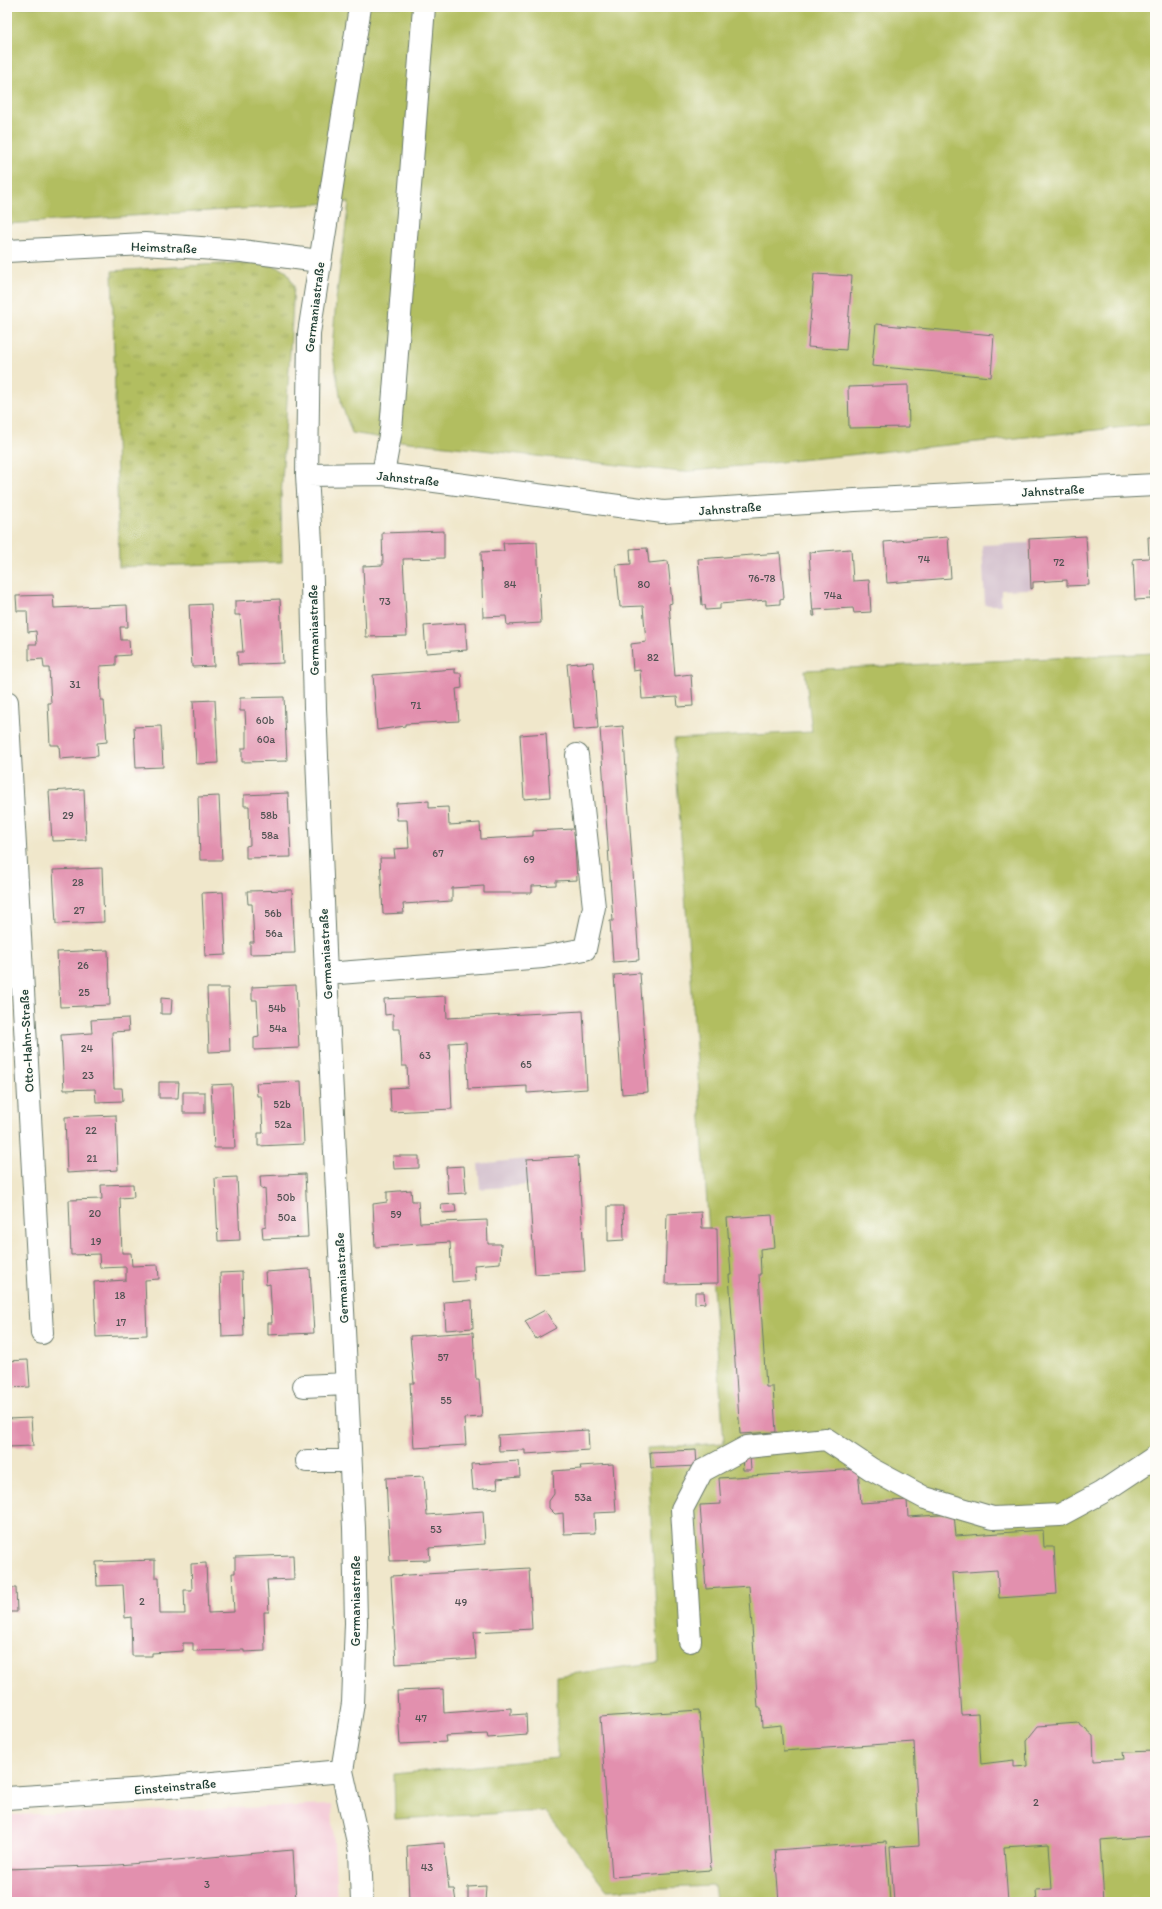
<svg xmlns="http://www.w3.org/2000/svg" width="1162" height="1909" font-family="Itim,sans-serif">
	<style>
		.built { fill: #f5cfda }
		.industrial { fill: #d1bdcb }
		.grass { fill: url(#grass-tufts); stroke: #687e4a }
		.pitch { fill: #b2be60; stroke: #687e4a }
		.building { fill: #e290ae }
		.lines { fill: none; stroke-linecap: round; stroke-linejoin: round }
		.minor-casing { stroke: #687869; stroke-width: 24 }
		.minor { stroke: #fff; stroke-width: 22 }
		.labels { text-anchor: middle; stroke-width: 3; stroke-linejoin: round; paint-order: stroke }
		.number-label { font-size: 11px; fill: #505252 }
		.street-label { font-size: 13px; fill: #1f3d34; stroke: #fdfcf7 }
	</style>
	<defs>
		<pattern id="grass-tufts" width="24" height="20" patternUnits="userSpaceOnUse"><rect width="24" height="20" fill="#b2be60"/><path d="M3 7l-1-3M5 7V3M7 7l1-3M15 17l-1-3M17 17v-4M19 17l1-3" fill="none" stroke="#909c50"/></pattern>
	</defs>
	<rect width="100%" height="100%" fill="#fdfcf7"/>
	<filter id="ink" filterUnits="userSpaceOnUse"><feTurbulence type="fractalNoise" baseFrequency=".025" numOctaves="2"/><feDisplacementMap in="SourceGraphic" scale="8" xChannelSelector="R" yChannelSelector="G"/><feConvolveMatrix kernelMatrix="1 2 1 2 8 2 1 2 1" color-interpolation-filters="sRGB"/></filter>
	<filter id="wash" filterUnits="userSpaceOnUse"><feTurbulence type="fractalNoise" baseFrequency=".012" numOctaves="4" result="noise"/><feDisplacementMap in="SourceGraphic" scale="16" xChannelSelector="R" yChannelSelector="G"/><feGaussianBlur stdDeviation="0.9" result="paint"/><feColorMatrix in="noise" values="0 0 0 0 0 0 0 0 0 0 0 0 0 0 0 0 0 1.4 0 .05"/><feComposite in="paint" operator="in"/></filter>
	<g filter="url(#wash)">
		<rect width="100%" height="100%" fill="#f0e7cb"/>
		<path class="built" d="M 332,1805 L 337,1902 L 7,1902 L 7,1815 Z"/>
		<path class="industrial" d="M 1029,543 L 1031,589 L 1001,590 L 1001,605 L 985,605 L 982,545 Z
			M 527,1159 L 530,1185 L 480,1189 L 478,1164 Z"/>
		<path class="grass" d="M 265,261 L 287,272 L 294,286 L 281,499 L 282,562 L 119,567 L 112,271 Z"/>
		<path class="pitch" d="M 7,7 L 1155,7 L 1155,424 L 682,472 L 400,441 L 352,433 L 342,406 L 332,350 L 336,300 L 349,202 L 7,224 Z
			M 1155,653 L 1155,1902 L 716,1902 L 714,1886 L 607,1890 L 545,1811 L 395,1819 L 394,1774 L 557,1758 L 557,1676 L 659,1662 L 647,1448 L 724,1443 L 674,739 L 812,732 L 805,670 Z"/>
		<g id="blocks">
			<path class="building" d="M 814,274 L 852,276 L 846,350 L 808,347 Z
				M 876,324 L 994,335 L 991,377 L 872,366 Z
				M 908,385 L 909,427 L 849,428 L 848,387 Z
				M 444,531 L 444,558 L 403,559 L 407,636 L 366,637 L 363,566 L 383,565 L 382,533 Z
				M 1086,536 L 1089,585 L 1067,586 L 1067,580 L 1033,582 L 1033,588 L 1031,589 L 1029,539 Z
				M 948,537 L 951,578 L 887,583 L 884,542 Z
				M 1148,537 L 1155,537 L 1155,591 L 1151,592 L 1151,599 L 1135,600 L 1133,559 L 1149,558 Z
				M 537,542 L 541,623 L 507,625 L 506,616 L 483,617 L 481,552 L 504,551 L 503,543 Z
				M 647,548 L 649,563 L 668,561 L 672,603 L 669,604 L 675,676 L 691,674 L 693,706 L 678,707 L 677,697 L 642,699 L 640,670 L 633,671 L 631,644 L 646,642 L 643,606 L 620,607 L 616,565 L 631,564 L 630,549 Z
				M 851,549 L 853,581 L 869,580 L 871,612 L 854,613 L 853,608 L 814,610 L 815,616 L 813,616 L 809,552 Z
				M 780,553 L 784,598 L 780,599 L 780,604 L 766,605 L 766,600 L 720,604 L 720,609 L 706,610 L 705,605 L 702,605 L 698,559 Z
				M 53,595 L 54,608 L 127,605 L 128,627 L 120,627 L 121,640 L 129,640 L 130,655 L 116,656 L 116,665 L 100,666 L 101,700 L 104,700 L 107,742 L 97,743 L 98,756 L 60,759 L 59,745 L 50,745 L 48,703 L 51,703 L 49,668 L 44,668 L 43,659 L 29,660 L 29,644 L 37,644 L 36,631 L 28,632 L 27,611 L 17,611 L 16,596 Z
				M 280,599 L 283,663 L 238,665 L 237,652 L 243,652 L 240,615 L 235,615 L 235,601 Z
				M 211,604 L 214,666 L 192,667 L 189,605 Z
				M 465,623 L 467,650 L 426,653 L 424,626 Z
				M 593,662 L 598,728 L 573,730 L 567,664 Z
				M 455,669 L 455,673 L 461,673 L 462,688 L 456,689 L 459,721 L 405,724 L 405,726 L 377,730 L 373,675 Z
				M 284,697 L 287,761 L 242,762 L 242,748 L 246,748 L 246,730 L 245,711 L 240,711 L 240,698 Z
				M 215,700 L 218,763 L 196,764 L 193,701 Z
				M 161,726 L 163,767 L 136,768 L 134,727 Z
				M 623,726 L 639,960 L 613,962 L 610,921 L 613,921 L 600,728 Z
				M 546,733 L 550,797 L 524,799 L 520,735 Z
				M 84,789 L 86,840 L 52,841 L 49,791 Z
				M 288,793 L 291,857 L 246,858 L 246,846 L 250,845 L 249,806 L 244,806 L 244,795 Z
				M 219,796 L 222,860 L 200,860 L 198,797 Z
				M 429,801 L 429,808 L 448,807 L 449,825 L 480,823 L 481,839 L 533,836 L 533,831 L 574,829 L 577,880 L 556,881 L 556,885 L 532,886 L 532,893 L 484,893 L 484,886 L 452,888 L 452,901 L 403,904 L 404,913 L 383,914 L 380,858 L 395,858 L 394,849 L 409,848 L 407,820 L 397,820 L 396,803 Z
				M 102,868 L 104,922 L 56,924 L 53,870 Z
				M 292,890 L 295,953 L 250,954 L 250,942 L 254,942 L 252,904 L 248,904 L 247,891 Z
				M 223,892 L 226,955 L 205,956 L 202,893 Z
				M 108,950 L 110,1005 L 60,1007 L 57,952 Z
				M 640,973 L 648,1092 L 622,1094 L 614,975 Z
				M 296,985 L 299,1048 L 254,1050 L 254,1038 L 259,1037 L 257,1000 L 252,1000 L 252,987 Z
				M 207,988 L 228,988 L 230,1051 L 209,1052 Z
				M 446,996 L 447,1018 L 583,1011 L 587,1089 L 527,1093 L 527,1086 L 468,1089 L 466,1042 L 449,1043 L 452,1109 L 391,1112 L 390,1088 L 408,1087 L 407,1066 L 402,1066 L 400,1029 L 393,1029 L 393,1014 L 385,1015 L 384,999 Z
				M 161,998 L 172,999 L 171,1014 L 161,1014 Z
				M 128,1018 L 129,1031 L 112,1032 L 114,1088 L 122,1088 L 123,1101 L 96,1102 L 95,1089 L 64,1090 L 61,1035 L 92,1033 L 91,1020 Z
				M 301,1081 L 304,1144 L 258,1146 L 258,1133 L 263,1133 L 261,1096 L 257,1096 L 256,1083 Z
				M 159,1082 L 179,1082 L 178,1098 L 159,1098 Z
				M 232,1084 L 235,1148 L 214,1148 L 211,1085 Z
				M 183,1092 L 205,1092 L 205,1113 L 183,1113 Z
				M 116,1115 L 118,1170 L 67,1173 L 65,1117 Z
				M 393,1156 L 419,1156 L 419,1168 L 394,1169 Z
				M 578,1156 L 585,1271 L 535,1274 L 527,1159 Z
				M 464,1166 L 466,1193 L 448,1194 L 446,1167 Z
				M 305,1174 L 308,1237 L 263,1239 L 262,1227 L 266,1226 L 266,1207 L 265,1188 L 261,1189 L 260,1176 Z
				M 237,1177 L 240,1240 L 218,1241 L 215,1178 Z
				M 133,1184 L 134,1197 L 120,1198 L 122,1253 L 131,1253 L 132,1266 L 158,1265 L 159,1279 L 145,1280 L 147,1335 L 96,1337 L 94,1282 L 126,1280 L 126,1267 L 100,1268 L 99,1254 L 71,1255 L 69,1200 L 102,1199 L 101,1185 Z
				M 411,1190 L 412,1201 L 418,1201 L 420,1223 L 487,1220 L 488,1244 L 501,1244 L 500,1263 L 474,1265 L 475,1280 L 452,1282 L 450,1242 L 375,1247 L 373,1204 L 387,1202 L 387,1192 Z
				M 455,1204 L 456,1212 L 442,1213 L 441,1205 Z
				M 608,1206 L 623,1206 L 624,1240 L 608,1241 Z
				M 701,1212 L 702,1228 L 717,1228 L 718,1283 L 665,1284 L 667,1214 Z
				M 772,1215 L 775,1247 L 760,1249 L 761,1274 L 759,1274 L 766,1387 L 773,1387 L 776,1432 L 740,1434 L 729,1275 L 731,1275 L 727,1218 Z
				M 310,1269 L 314,1333 L 268,1335 L 268,1323 L 272,1323 L 271,1303 L 270,1284 L 266,1285 L 265,1272 Z
				M 242,1272 L 244,1336 L 222,1337 L 220,1273 Z
				M 695,1292 L 704,1292 L 705,1303 L 695,1304 Z
				M 472,1300 L 473,1328 L 446,1330 L 444,1302 Z
				M 545,1310 L 556,1328 L 536,1339 L 525,1321 Z
				M 473,1332 L 476,1379 L 479,1379 L 482,1417 L 464,1418 L 466,1445 L 414,1448 L 410,1383 L 414,1383 L 410,1336 Z
				M 28,1360 L 30,1387 L 7,1388 L 7,1361 Z
				M 31,1418 L 33,1446 L 7,1447 L 7,1419 Z
				M 588,1430 L 589,1450 L 525,1454 L 525,1450 L 499,1451 L 498,1435 Z
				M 696,1450 L 697,1466 L 651,1468 L 650,1452 Z
				M 750,1457 L 751,1470 L 743,1470 L 742,1458 Z
				M 519,1461 L 520,1477 L 497,1479 L 498,1488 L 473,1490 L 471,1464 Z
				M 613,1464 L 616,1512 L 594,1513 L 595,1533 L 564,1534 L 563,1513 L 555,1514 L 549,1508 L 549,1501 L 554,1494 L 553,1471 L 581,1469 L 580,1466 Z
				M 858,1469 L 861,1503 L 907,1500 L 908,1517 L 954,1514 L 956,1536 L 1043,1530 L 1044,1547 L 1054,1547 L 1057,1594 L 999,1598 L 997,1570 L 952,1573 L 962,1715 L 978,1714 L 981,1764 L 1014,1760 L 1014,1767 L 1027,1766 L 1026,1741 L 1038,1726 L 1078,1723 L 1093,1736 L 1094,1761 L 1124,1759 L 1123,1752 L 1155,1751 L 1155,1836 L 1100,1840 L 1104,1902 L 1037,1902 L 1036,1890 L 1052,1889 L 1049,1844 L 1004,1847 L 1008,1902 L 894,1902 L 890,1847 L 919,1845 L 914,1742 L 783,1751 L 781,1725 L 762,1727 L 761,1708 L 758,1708 L 749,1586 L 706,1589 L 700,1505 L 721,1504 L 719,1478 Z
				M 424,1476 L 427,1515 L 483,1511 L 485,1544 L 429,1548 L 430,1560 L 390,1561 L 386,1478 Z
				M 293,1555 L 294,1579 L 267,1580 L 269,1612 L 264,1612 L 265,1651 L 244,1652 L 244,1650 L 193,1651 L 193,1643 L 183,1643 L 183,1651 L 152,1653 L 152,1656 L 132,1656 L 131,1617 L 125,1618 L 123,1585 L 97,1586 L 96,1562 L 155,1560 L 155,1577 L 159,1577 L 160,1614 L 185,1614 L 184,1590 L 192,1590 L 191,1564 L 206,1563 L 208,1613 L 234,1612 L 232,1573 L 235,1573 L 235,1557 Z
				M 529,1568 L 532,1629 L 474,1632 L 476,1659 L 396,1664 L 391,1576 Z
				M 7,1588 L 16,1588 L 17,1612 L 7,1612 Z
				M 443,1689 L 444,1713 L 511,1708 L 511,1715 L 526,1714 L 527,1735 L 488,1738 L 487,1734 L 445,1736 L 446,1742 L 400,1744 L 397,1691 Z
				M 699,1710 L 711,1870 L 612,1877 L 600,1717 Z
				M 886,1842 L 890,1902 L 779,1902 L 775,1850 Z
				M 444,1843 L 449,1889 L 454,1889 L 456,1902 L 409,1902 L 407,1846 Z
				M 293,1850 L 296,1902 L 7,1902 L 7,1869 L 118,1865 Z
				M 486,1886 L 485,1902 L 468,1902 L 468,1887 Z"/>
		</g>
	</g>
	<g filter="url(#ink)">
		<use href="#blocks" fill-opacity="0" stroke="#687869" stroke-width="1"/>
		<g class="lines">
			<defs>
				<path id="minor" d="M 360,7 L 309,333 L 307,475 L 311,543 L 315,708 L 326,974 L 354,1528 L 356,1623 L 353,1703 L 342,1771 L 360,1851 L 362,1902
					M 7,251 L 145,244 L 242,251 L 319,261
					M 383,474 L 391,430 L 424,7
					M 307,475 L 383,474 L 663,512 L 855,500 L 1155,485
					M 7,702 L 42,1333
					M 326,974 L 543,957 L 585,949 L 594,907 L 577,755
					M 304,1386 L 346,1384
					M 307,1461 L 350,1461
					M 690,1641 L 682,1509 L 702,1471 L 747,1447 L 826,1439 L 871,1469 L 925,1498 L 993,1518 L 1060,1515 L 1101,1493 L 1155,1457
					M 7,1798 L 147,1789 L 342,1771"/>
			</defs>
			<use href="#minor" class="minor-casing"/>
			<use href="#minor" class="minor"/>
		</g>
	</g>
	<g class="labels">
		<g class="number-label">
			<text x="924" y="563">74</text>
			<text x="1059" y="566">72</text>
			<text x="762" y="582">76-78</text>
			<text x="510" y="588">84</text>
			<text x="644" y="588">80</text>
			<text x="833" y="599">74a</text>
			<text x="385" y="605">73</text>
			<text x="653" y="661">82</text>
			<text x="75" y="688">31</text>
			<text x="416" y="709">71</text>
			<text x="265" y="724">60b</text>
			<text x="266" y="743">60a</text>
			<text x="68" y="819">29</text>
			<text x="269" y="819">58b</text>
			<text x="270" y="839">58a</text>
			<text x="438" y="857">67</text>
			<text x="529" y="863">69</text>
			<text x="78" y="886">28</text>
			<text x="79" y="914">27</text>
			<text x="273" y="917">56b</text>
			<text x="274" y="937">56a</text>
			<text x="83" y="969">26</text>
			<text x="84" y="996">25</text>
			<text x="277" y="1012">54b</text>
			<text x="278" y="1032">54a</text>
			<text x="87" y="1052">24</text>
			<text x="425" y="1059">63</text>
			<text x="526" y="1068">65</text>
			<text x="88" y="1079">23</text>
			<text x="282" y="1108">52b</text>
			<text x="283" y="1128">52a</text>
			<text x="91" y="1134">22</text>
			<text x="92" y="1162">21</text>
			<text x="286" y="1201">50b</text>
			<text x="95" y="1217">20</text>
			<text x="396" y="1218">59</text>
			<text x="287" y="1221">50a</text>
			<text x="96" y="1245">19</text>
			<text x="120" y="1299">18</text>
			<text x="121" y="1326">17</text>
			<text x="443" y="1361">57</text>
			<text x="446" y="1404">55</text>
			<text x="583" y="1501">53a</text>
			<text x="436" y="1533">53</text>
			<text x="142" y="1605">2</text>
			<text x="461" y="1606">49</text>
			<text x="421" y="1722">47</text>
			<text x="1036" y="1806">2</text>
			<text x="427" y="1871">43</text>
			<text x="207" y="1888">3</text>
		</g>
		<g class="street-label">
			<text transform="translate(164 247) rotate(2)" y="5">Heimstraße</text>
			<text transform="translate(314 307) rotate(-83)" y="5">Germaniastraße</text>
			<text transform="translate(408 478) rotate(6)" y="5">Jahnstraße</text>
			<text transform="translate(1053 490) rotate(-3)" y="5">Jahnstraße</text>
			<text transform="translate(730 508) rotate(-4)" y="5">Jahnstraße</text>
			<text transform="translate(313 630) rotate(-91)" y="5">Germaniastraße</text>
			<text transform="translate(325 954) rotate(-93)" y="5">Germaniastraße</text>
			<text transform="translate(26 1041) rotate(-93)" y="5">Otto-Hahn-Straße</text>
			<text transform="translate(341 1278) rotate(-93)" y="5">Germaniastraße</text>
			<text transform="translate(355 1601) rotate(-90)" y="5">Germaniastraße</text>
			<text transform="translate(175 1786) rotate(-5)" y="5">Einsteinstraße</text>
		</g>
	</g>
	<rect width="1162" height="1909" fill="none" stroke="#fdfcf7" stroke-width="24"/>
</svg>
